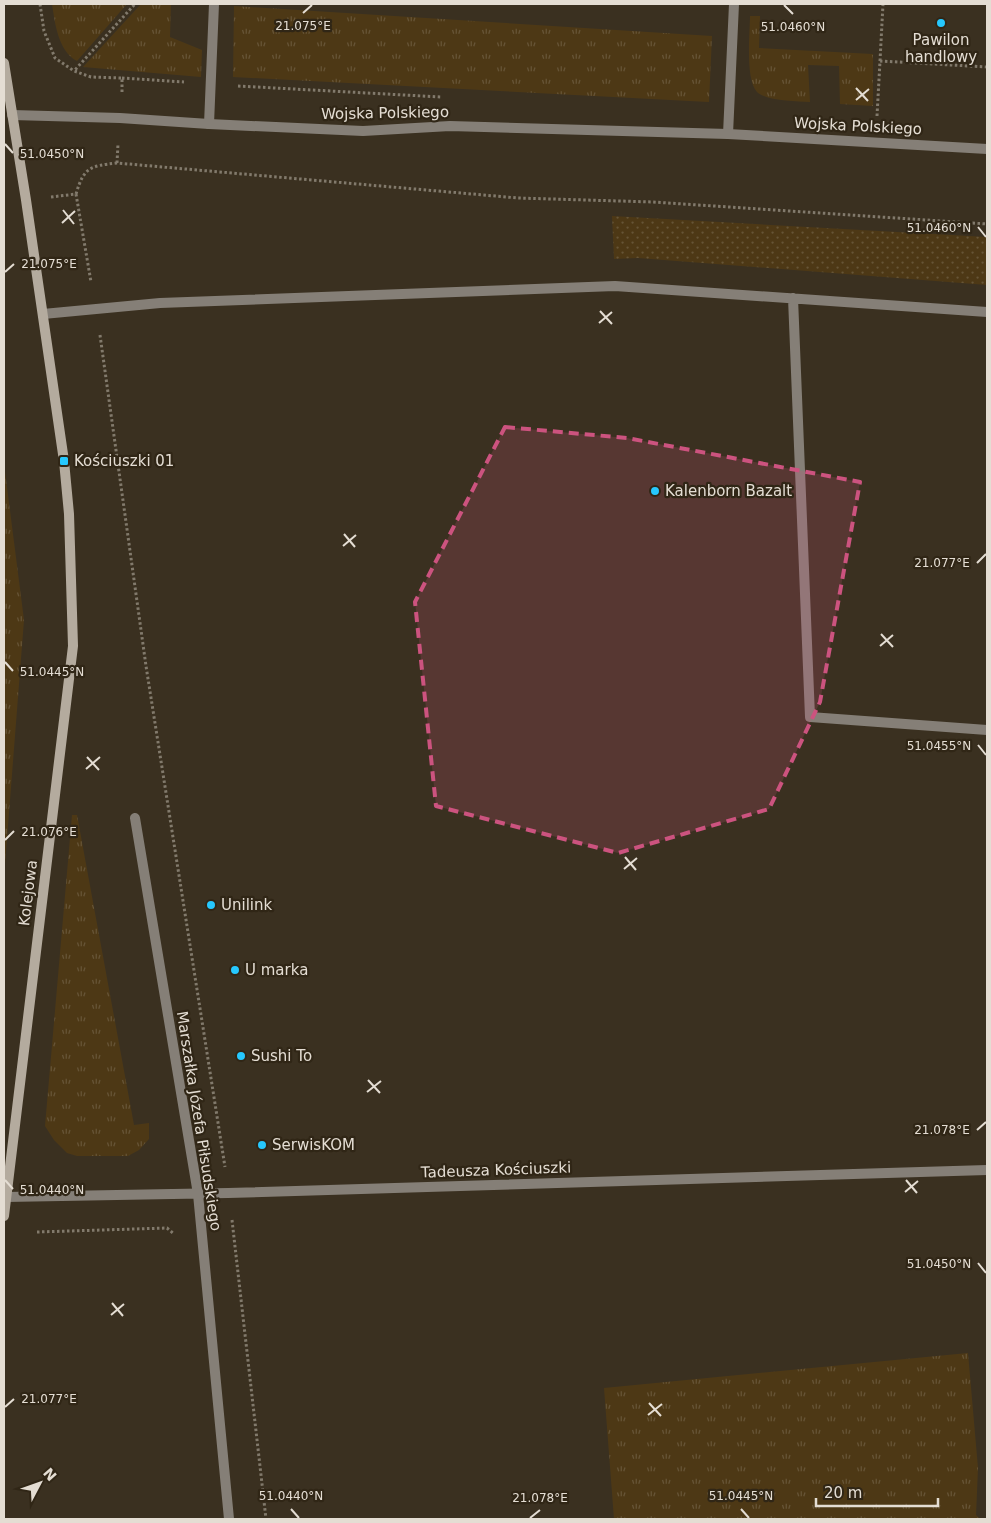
<svg xmlns="http://www.w3.org/2000/svg" width="991" height="1523" font-family="'DejaVu Sans',sans-serif">
	<style>
		.grass { fill: url(#grass-tufts) }
		.garden { fill: url(#garden-dots) }
		.lines { fill: none; stroke-linecap: round; stroke-linejoin: round }
		.path { stroke: #827a6c; stroke-width: 3; stroke-dasharray: 2.5 2.5; stroke-linecap: butt }
		.lane { stroke: #857f77; stroke-width: 10 }
		.street { stroke: #857f77; stroke-width: 10 }
		.secondary { stroke: #b4ab9e; stroke-width: 10 }
		.marked { fill: #cc537f; fill-opacity: 0.2; stroke: #cc537f; stroke-width: 4; stroke-dasharray: 10 6; stroke-linejoin: round }
		.ticks { fill: none; stroke: #e4ddd3; stroke-width: 2 }
		.poi-dot { fill: #26c8fe; stroke: #302616; stroke-width: 2 }
		.labels { text-anchor: middle; stroke-width: 4.5; stroke-linejoin: round; paint-order: stroke }
		.poi-label { font-size: 15px; fill: #e4ddd3; stroke: #302616; text-anchor: start }
		.street-label { font-size: 15px; fill: #e4ddd3; stroke: #302616 }
		.ticks-label { font-size: 12px; text-anchor: middle; fill: #e4ddd3; stroke: #302616; stroke-width: 4.5; stroke-linejoin: round; paint-order: stroke }
	</style>
	<defs>
		<pattern id="grass-tufts" width="24" height="20" patternUnits="userSpaceOnUse" patternTransform="scale(1.25)"><rect width="24" height="20" fill="#4d3815"/><path d="M3 7l-1-3M5 7V3M7 7l1-3M15 17l-1-3M17 17v-4M19 17l1-3" fill="none" stroke="#665436"/></pattern>
		<pattern id="garden-dots" width="8" height="8" patternUnits="userSpaceOnUse" patternTransform="scale(1.25)"><rect width="8" height="8" fill="#4d3815"/><path d="M2 2h.1M6 6h.1" fill="none" stroke="#665436" stroke-width="1.8" stroke-linecap="round"/></pattern>
	</defs>
	<rect width="100%" height="100%" fill="#3a3020"/>
	<path class="grass" d="M 52,4 L 127,4 L 77,61 C 58,51 55,23 52,4 Z
		M 141,4 L 171,4 L 170,37 L 202,50 L 201,77 L 83,67 Z
		M 234,6 L 712,36 L 709,102 L 233,77 Z
		M 750,16 L 760,16 L 759,48 L 873,54 L 873,106 L 840,104 L 839,66 L 808,65 L 810,102 C 796,101 767,101 757,92 C 745,79 750,33 750,16 Z
		M 4,464 L 24,620 L 4,877 Z
		M 72,815 L 77,815 L 134,1125 L 149,1123 L 149,1139 L 139,1150 L 128,1156 L 77,1156 L 67,1153 L 54,1140 L 45,1126 Z
		M 968,1353 L 978,1468 L 976,1515 L 980,1519 L 614,1519 L 604,1388 Z"/>
	<path class="garden" d="M 612,216 L 987,237 L 987,285 L 638,258 L 614,259 Z"/>
	<g class="lines">
		<path class="path" d="M 40,4 L 44,31 L 55,58 L 74,71
			M 880,61 L 883,4
			M 122,78 L 184,82
			M 238,86 L 441,97
			M 122,92 L 122,78 L 91,77 L 74,71 L 135,4
			M 877,116 L 880,61 L 987,67
			M 117,163 L 118,144
			M 76,194 L 91,282
			M 51,197 L 76,194 C 84,167 90,166 117,163 L 518,198 L 653,202 L 987,224
			M 100,335 L 146,666 L 225,1167
			M 232,1220 L 266,1519
			M 37,1232 L 167,1228 L 174,1234"/>
		<path class="lane" d="M 209,124 L 214,4
			M 728,134 L 734,4
			M 793,298 L 810,717 L 987,730
			M 43,314 L 160,303 L 615,286 L 987,312
			M 135,818 L 198,1194"/>
		<path class="street" d="M 12,115 L 120,118 L 209,124 L 363,131 L 450,126 L 728,134 L 987,149
			M 198,1194 L 229,1519
			M 6,1197 L 228,1193 L 987,1170"/>
		<path class="secondary" d="M 4,63 L 26,200 L 64,461 L 69,514 L 73,646 L 4,1216"/>
	</g>
	<path class="marked" d="M 505,427 L 627,438 L 860,482 L 820,702 L 769,809 L 618,853 L 436,806 L 415,602 Z"/>
	<path class="ticks" d="M 784,5 L 793,14M 303,13 L 312,5M 856,88 L 868,101M 856,100 L 869,89M 5,144 L 13,153M 63,210 L 74,224M 62,223 L 75,211M 978,227 L 986,237M 5,272 L 14,264M 600,311 L 612,324M 599,323 L 612,312M 344,534 L 355,547M 343,546 L 356,535M 977,563 L 986,554M 881,634 L 893,647M 880,646 L 893,635M 5,662 L 13,671M 978,745 L 986,755M 87,757 L 99,770M 86,769 L 100,757M 5,840 L 14,831M 625,857 L 636,870M 624,869 L 637,858M 368,1080 L 380,1093M 367,1092 L 381,1081M 977,1130 L 986,1122M 5,1180 L 13,1189M 906,1180 L 917,1193M 905,1192 L 918,1181M 978,1263 L 986,1273M 112,1303 L 123,1316M 111,1315 L 124,1304M 649,1403 L 661,1416M 5,1407 L 14,1399M 648,1415 L 662,1404M 291,1509 L 299,1518M 741,1509 L 749,1518M 530,1518 L 540,1510"/>
	<g class="poi-dot">
		<circle cx="941" cy="23" r="5"/>
		<rect x="59" y="456" width="10" height="10" rx="2.5"/>
		<circle cx="655" cy="491" r="5"/>
		<circle cx="211" cy="905" r="5"/>
		<circle cx="235" cy="970" r="5"/>
		<circle cx="241" cy="1056" r="5"/>
		<circle cx="262" cy="1145" r="5"/>
	</g>
	<g class="labels">
		<g class="poi-label">
			<text x="941" y="45" text-anchor="middle">Pawilon<tspan x="941" dy="17">handlowy</tspan></text>
			<text x="74" y="466">Kościuszki 01</text>
			<text x="665" y="496">Kalenborn Bazalt</text>
			<text x="221" y="910">Unilink</text>
			<text x="245" y="975">U marka</text>
			<text x="251" y="1061">Sushi To</text>
			<text x="272" y="1150">SerwisKOM</text>
		</g>
		<g class="street-label">
			<text transform="translate(385 113) rotate(-1)" y="5">Wojska Polskiego</text>
			<text transform="translate(858 126) rotate(3)" y="5">Wojska Polskiego</text>
			<text transform="translate(28 893) rotate(-83)" y="5">Kolejowa</text>
			<text transform="translate(199 1121) rotate(81)" y="5">Marszałka Józefa Piłsudskiego</text>
			<text transform="translate(496 1170) rotate(-2)" y="5">Tadeusza Kościuszki</text>
		</g>
	</g>
	<g class="ticks-label">
		<text x="303" y="30">21.075°E</text>
		<text x="793" y="31">51.0460°N</text>
		<text x="52" y="158">51.0450°N</text>
		<text x="939" y="232">51.0460°N</text>
		<text x="49" y="268">21.075°E</text>
		<text x="942" y="567">21.077°E</text>
		<text x="52" y="676">51.0445°N</text>
		<text x="939" y="750">51.0455°N</text>
		<text x="49" y="836">21.076°E</text>
		<text x="942" y="1134">21.078°E</text>
		<text x="52" y="1194">51.0440°N</text>
		<text x="939" y="1268">51.0450°N</text>
		<text x="49" y="1403">21.077°E</text>
		<text x="291" y="1500">51.0440°N</text>
		<text x="741" y="1500">51.0445°N</text>
		<text x="540" y="1502">21.078°E</text>
	</g>
	<rect width="991" height="1523" fill="none" stroke="#e4ddd3" stroke-width="10"/>
	<g transform="translate(40 1483) rotate(49)" stroke="#302616" stroke-width="4" paint-order="stroke">
	<path d="M0-4L9 19L0 12L-9 19Z" fill="#e4ddd3"/>
	<text y="-8" font-size="14" font-weight="bold" text-anchor="middle" fill="#e4ddd3">N</text>
	</g>
	<path d="M816 1498v8h122v-8" fill="none" stroke="#e4ddd3" stroke-width="2.5"/>
	<text x="824" y="1498" font-size="15" fill="#e4ddd3" stroke="#302616" stroke-width="4" paint-order="stroke">20 m</text>
</svg>
